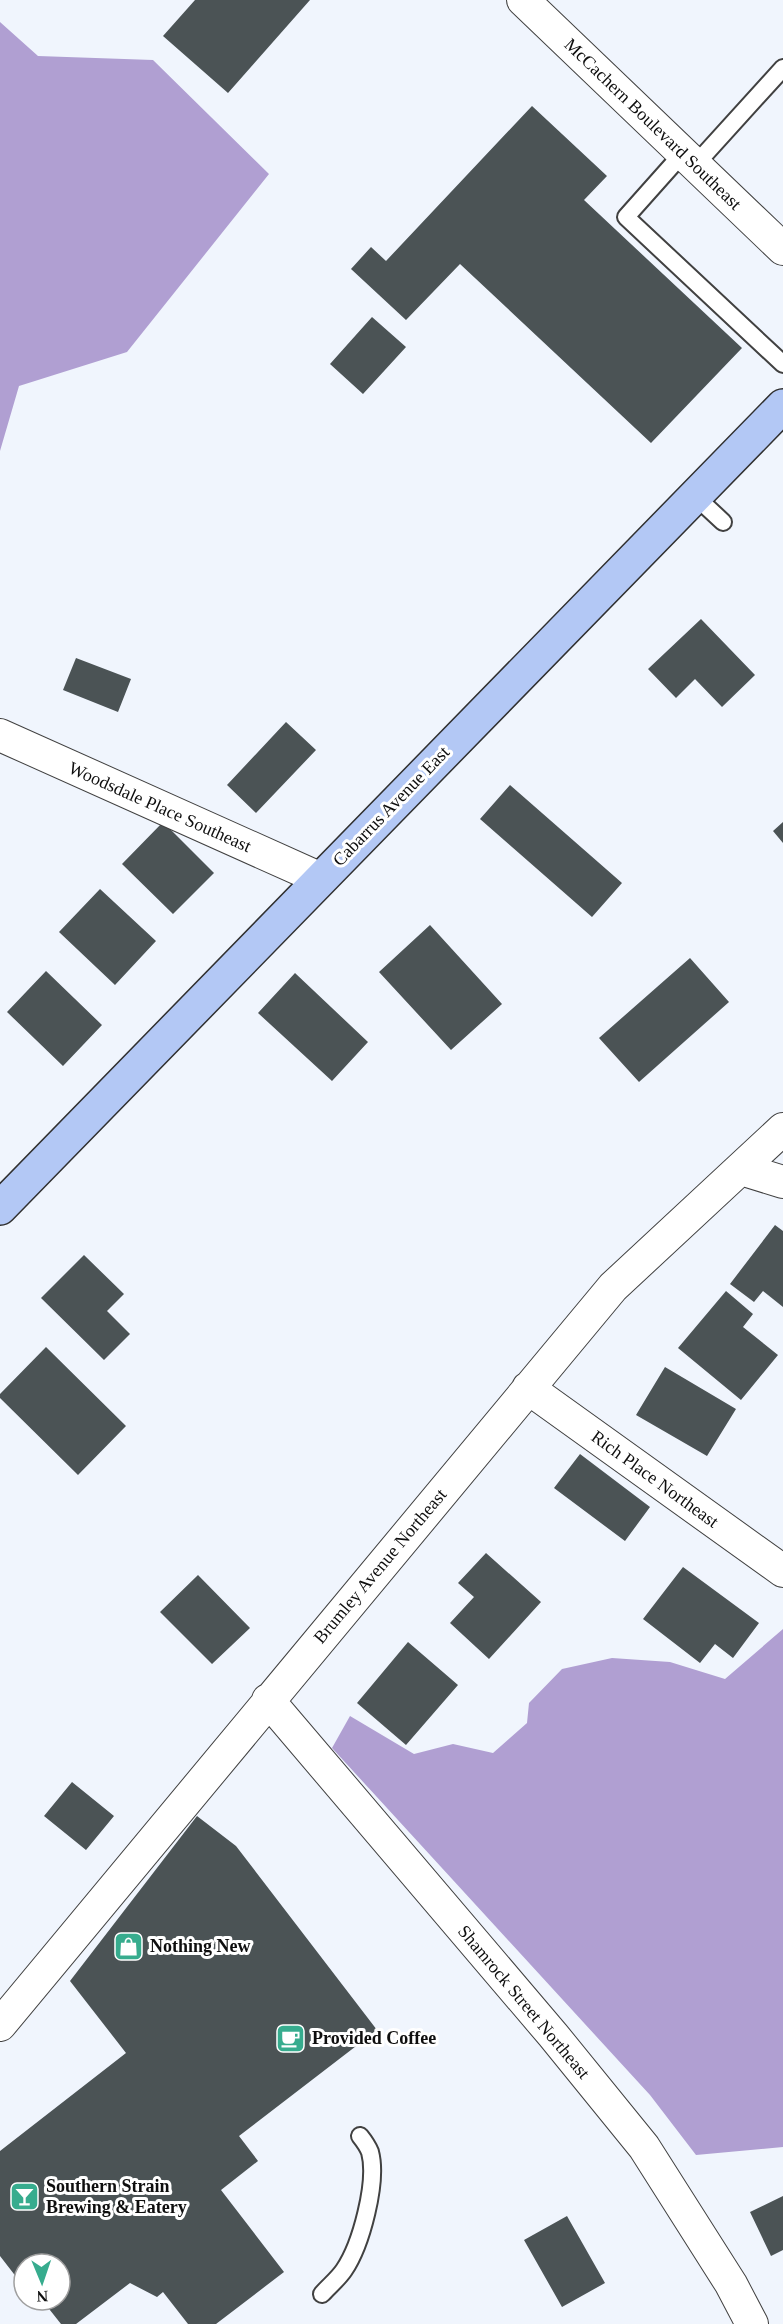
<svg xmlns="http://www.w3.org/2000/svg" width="783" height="2324" font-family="'Times New Roman',serif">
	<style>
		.forest { fill: #b09fd2 }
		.building { fill: #4b5355 }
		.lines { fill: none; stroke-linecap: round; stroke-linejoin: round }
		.lane-casing { stroke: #414141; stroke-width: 20 }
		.street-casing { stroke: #414141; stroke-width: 34 }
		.secondary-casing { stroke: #303030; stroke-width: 36 }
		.lane { stroke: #fff; stroke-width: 16 }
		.street { stroke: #fff; stroke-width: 32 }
		.secondary { stroke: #b3c8f5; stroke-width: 33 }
		.labels { text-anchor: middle; stroke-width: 6; stroke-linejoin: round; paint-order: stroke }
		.street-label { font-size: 18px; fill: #0e0e0e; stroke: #fff }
		.poi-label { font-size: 18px; font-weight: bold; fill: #0e0e0e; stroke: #fff; text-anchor: start }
	</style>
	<rect width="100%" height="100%" fill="#f0f5fd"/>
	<path class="forest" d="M 0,22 L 38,56 L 153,60 L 269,174 L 127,352 L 19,386 L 0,451 Z
		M 783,1629 L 783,2147 L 696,2155 L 650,2095 L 332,1748 L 350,1716 L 414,1754 L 453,1744 L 493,1753 L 527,1723 L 529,1703 L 562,1669 L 612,1658 L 670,1662 L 725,1679 Z"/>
	<path class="building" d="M 195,0 L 310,0 L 228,93 L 163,36 Z
		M 532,106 L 607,176 L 584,200 L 742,348 L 651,443 L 460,264 L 406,320 L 351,269 L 371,247 L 386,261 Z
		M 372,317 L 406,347 L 363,394 L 330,364 Z
		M 701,619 L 755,675 L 722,707 L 695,679 L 676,698 L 648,669 Z
		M 76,658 L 131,679 L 118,712 L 63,690 Z
		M 286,722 L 316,750 L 256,813 L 227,785 Z
		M 510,785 L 622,883 L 592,917 L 480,819 Z
		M 163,822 L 214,873 L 173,914 L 122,864 Z
		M 783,822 L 783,843 L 773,831 Z
		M 100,889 L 156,941 L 115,985 L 59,932 Z
		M 430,925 L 502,1004 L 451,1050 L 379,972 Z
		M 690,958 L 729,1002 L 639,1082 L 599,1038 Z
		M 46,971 L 102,1025 L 63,1066 L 7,1012 Z
		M 295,973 L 368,1042 L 332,1081 L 258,1013 Z
		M 775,1225 L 783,1231 L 783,1307 L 763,1291 L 754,1302 L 730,1284 Z
		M 84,1255 L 124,1294 L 107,1311 L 130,1334 L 104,1360 L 41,1298 Z
		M 726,1291 L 753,1314 L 743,1327 L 778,1355 L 741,1400 L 678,1348 Z
		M 46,1347 L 126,1426 L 78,1475 L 0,1398 L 0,1394 Z
		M 665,1367 L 736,1409 L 707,1456 L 636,1415 Z
		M 580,1454 L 650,1507 L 625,1541 L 554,1488 Z
		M 486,1553 L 541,1602 L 489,1659 L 450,1623 L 474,1597 L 458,1583 Z
		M 683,1567 L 759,1623 L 733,1658 L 715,1644 L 700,1663 L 643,1619 Z
		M 198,1575 L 250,1628 L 212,1664 L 160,1612 Z
		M 408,1642 L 458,1685 L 406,1745 L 357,1703 Z
		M 72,1782 L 114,1816 L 86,1850 L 44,1816 Z
		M 197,1816 L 236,1846 L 377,2030 L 239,2136 L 258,2161 L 221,2190 L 284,2272 L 216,2324 L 188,2324 L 163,2292 L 157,2297 L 130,2283 L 76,2324 L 61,2324 L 42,2300 L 60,2300 L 60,2264 L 24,2264 L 24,2287 L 0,2256 L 0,2151 L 126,2053 L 70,1981 Z
		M 783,2196 L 783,2250 L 771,2256 L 750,2212 Z
		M 567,2216 L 605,2283 L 562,2307 L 524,2240 Z"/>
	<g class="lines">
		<defs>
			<path id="lane" d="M 683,153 L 626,217 L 783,364
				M 695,165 L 783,68
				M 694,495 L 723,522
				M 322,2294 C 329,2286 338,2279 344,2270 C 361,2245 378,2182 370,2152 C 368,2147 364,2141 360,2136"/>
			<path id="street" d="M 523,0 L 783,249
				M 0,735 L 319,878
				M 741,1169 L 783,1182
				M 528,1388 L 783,1571
				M 268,1700 L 553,2035 L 644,2147 L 731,2284 L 752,2324
				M 0,2025 L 613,1287 L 783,1129"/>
			<path id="secondary" d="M 0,1208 L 783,406"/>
		</defs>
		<use href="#lane" class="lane-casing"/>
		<use href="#street" class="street-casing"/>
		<use href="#secondary" class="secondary-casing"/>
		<use href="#lane" class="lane"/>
		<use href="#street" class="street"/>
		<use href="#secondary" class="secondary"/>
	</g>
	<defs>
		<symbol id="shop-square" viewBox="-11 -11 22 22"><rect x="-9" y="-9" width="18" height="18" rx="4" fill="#37ac8e" stroke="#fff"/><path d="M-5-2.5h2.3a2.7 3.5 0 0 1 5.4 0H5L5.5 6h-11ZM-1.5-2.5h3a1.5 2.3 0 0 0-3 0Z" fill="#fff"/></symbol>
		<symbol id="cafe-square" viewBox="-11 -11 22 22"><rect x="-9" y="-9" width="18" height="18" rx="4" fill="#37ac8e" stroke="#fff"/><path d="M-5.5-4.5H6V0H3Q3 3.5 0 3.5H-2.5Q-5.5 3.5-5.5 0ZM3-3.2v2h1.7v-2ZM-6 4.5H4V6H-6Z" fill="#fff"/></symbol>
		<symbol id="bar-square" viewBox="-11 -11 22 22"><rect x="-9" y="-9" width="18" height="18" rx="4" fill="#37ac8e" stroke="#fff"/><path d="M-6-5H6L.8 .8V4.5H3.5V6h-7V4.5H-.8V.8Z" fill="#fff"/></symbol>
	</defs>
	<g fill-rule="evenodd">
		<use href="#shop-square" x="112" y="1930" width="33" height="33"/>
		<use href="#cafe-square" x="274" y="2022" width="33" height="33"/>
		<use href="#bar-square" x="8" y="2180" width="33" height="33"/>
	</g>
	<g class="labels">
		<g class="street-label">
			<text transform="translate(653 124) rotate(44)" y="6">McCachern Boulevard Southeast</text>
			<text transform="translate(391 806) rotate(-46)" y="6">Cabarrus Avenue East</text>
			<text transform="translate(160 807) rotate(24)" y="6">Woodsdale Place Southeast</text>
			<text transform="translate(655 1479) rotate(36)" y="6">Rich Place Northeast</text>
			<text transform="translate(380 1566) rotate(-50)" y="6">Brumley Avenue Northeast</text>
			<text transform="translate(524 2002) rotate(50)" y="6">Shamrock Street Northeast</text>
		</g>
		<g class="poi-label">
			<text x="150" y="1952">Nothing New</text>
			<text x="312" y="2044">Provided Coffee</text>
			<text x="46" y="2192">Southern Strain<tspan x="46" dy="21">Brewing &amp; Eatery</tspan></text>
		</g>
	</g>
	<g transform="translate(42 2282) rotate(178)"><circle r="28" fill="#ffffff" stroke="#9f9f9f" stroke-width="1.5"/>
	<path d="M0-4.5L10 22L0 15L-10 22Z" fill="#37ac8e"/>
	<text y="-9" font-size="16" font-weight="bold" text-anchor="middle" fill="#0e0e0e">N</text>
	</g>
</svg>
